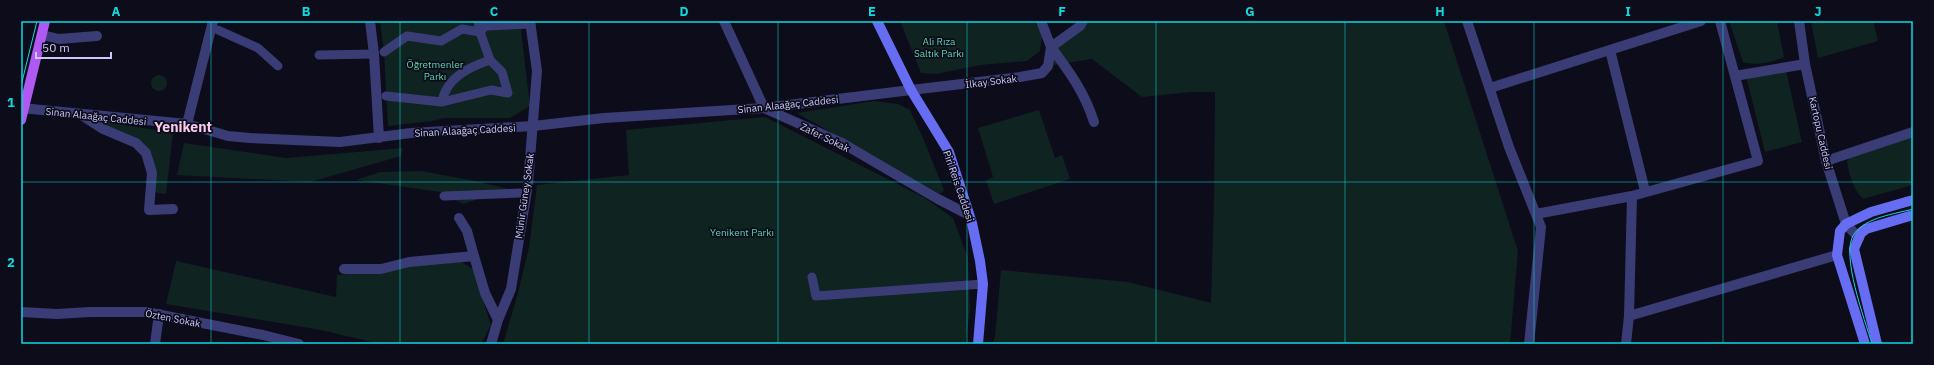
<svg xmlns="http://www.w3.org/2000/svg" width="1934" height="365" font-family="'IBM Plex Sans',sans-serif">
	<style>
		.green { fill: #0f2321 }
		.lines { fill: none; stroke-linecap: round; stroke-linejoin: round }
		.pedestrian { stroke: #3a3c75; stroke-width: 9 }
		.minor { stroke: #3a3c75; stroke-width: 10 }
		.tertiary { stroke: #3a3c75; stroke-width: 10 }
		.secondary { stroke: #676df3; stroke-width: 10 }
		.primary { stroke: #af59f2; stroke-width: 10 }
		.tram { stroke: #11d7df; stroke-width: 1 }
		.grid { fill: none; stroke: #11d7df; stroke-width: 1; stroke-opacity: 0.55 }
		.labels { text-anchor: middle; stroke-width: 3.5; stroke-linejoin: round; paint-order: stroke }
		.park-label { font-size: 10px; fill: #5cd4ae; stroke: #0d0c1a }
		.street-label { font-size: 10px; fill: #cbc9fb; stroke: #0d0c1a }
		.district-label { font-size: 14px; font-weight: bold; fill: #fbcbed; stroke: #0d0c1a }
		.neatline { fill: none; stroke: #11d7df; stroke-width: 1.5 }
		.grid-label { font-size: 13px; text-anchor: middle; font-weight: bold; fill: #11d7df }
	</style>
	<rect width="100%" height="100%" fill="#0d0c1a"/>
	<path class="green" d="M 380,21 L 520,21 L 530,106 L 510,118 L 444,118 L 432,121 L 388,126 L 384,52 Z
		M 900,21 L 1035,21 L 1042,36 L 1040,51 L 1027,61 L 980,65 L 936,74 L 921,73 Z
		M 1083,21 L 1444,21 L 1518,251 L 1510,344 L 992,344 L 995,337 L 1001,270 L 1128,282 L 1211,303 L 1214,198 L 1215,92 L 1191,92 L 1142,97 L 1092,59 L 1048,66 L 1051,47 Z
		M 1729,21 L 1777,21 L 1784,57 C 1773,62 1755,66 1743,62 Z
		M 1811,21 L 1873,21 L 1878,41 L 1818,58 Z
		M 1786,70 L 1802,142 L 1765,152 L 1747,80 L 1749,76 Z
		M151 83a8 8 0 1 1 16 0a8 8 0 1 1-16 0Z
		M 874,101 L 898,104 L 910,110 L 923,138 L 944,190 L 940,194 L 797,113 Z
		M 1039,110 L 1055,158 L 1062,155 L 1070,179 L 994,204 L 986,180 L 993,177 L 978,128 Z
		M 765,117 L 925,198 L 953,218 L 968,258 L 970,310 L 965,344 L 503,344 L 518,293 L 529,247 L 537,185 L 629,175 L 626,130 Z
		M 94,120 L 173,133 L 166,194 L 154,192 L 152,154 L 126,135 Z
		M 1913,136 L 1913,185 L 1863,199 C 1852,187 1850,177 1847,161 L 1851,156 Z
		M 184,143 L 286,158 L 403,148 L 401,156 L 310,182 L 177,175 Z
		M 421,171 L 470,180 L 509,189 L 463,204 L 440,192 L 356,180 L 380,172 Z
		M 176,261 L 336,297 L 337,275 L 389,271 L 410,264 L 460,261 L 473,269 L 491,325 L 481,344 L 380,344 L 321,330 L 166,304 Z"/>
	<g class="lines">
		<path class="pedestrian" d="M 218,30 L 258,48 L 278,66
			M 384,52 L 407,36 L 441,41 L 462,29 L 480,32 L 485,26 L 531,24
			M 319,55 L 374,54
			M 386,96 L 442,102 L 491,90 L 508,93 L 502,72 L 490,60 L 480,32 L 478,21
			M 442,102 C 446,78 469,67 490,60
			M 444,196 L 520,193
			M 812,277 L 816,296 L 983,284"/>
		<path class="minor" d="M 370,21 L 374,54 L 379,138
			M 724,21 L 764,108 L 842,143 L 938,199 L 969,215
			M 1083,21 L 1080,26 L 1051,47 C 1069,71 1085,93 1094,122
			M 1467,21 L 1509,147 L 1541,227 L 1529,344
			M 42,35 L 59,39 L 97,36
			M 1610,50 L 1645,191
			M 1735,76 L 1805,64
			M 1490,88 L 1701,21
			M 911,90 L 1020,77 L 1042,73 L 1048,66 L 1051,47 L 1041,21
			M 80,114 L 103,129 L 136,143 L 146,153 L 152,173 L 149,210 L 173,209
			M 187,124 L 213,21
			M 1826,161 L 1913,132
			M 1536,214 L 1632,196 L 1758,161 L 1720,21
			M 459,218 L 467,231 L 474,256
			M 344,269 L 381,269 L 409,262 L 474,256 L 485,293 L 498,320
			M 1629,316 L 1837,255
			M 155,344 L 159,314
			M 491,344 L 498,320 L 511,289 L 528,184 L 537,71 L 530,21
			M 1626,344 L 1629,316 L 1632,196"/>
		<path class="tertiary" d="M 1799,21 L 1805,64 L 1826,161 L 1846,224 L 1859,238
			M 21,108 L 187,124 L 228,136 L 250,138 L 340,142 L 411,133 L 533,126 L 604,118 L 764,108 L 911,90
			M 21,312 L 57,314 L 90,312 L 146,312 L 263,335 L 299,344"/>
		<path class="secondary" d="M 877,21 L 911,90 L 949,152 L 972,223 L 980,261 L 983,284 L 978,344
			M 1865,344 L 1837,255 L 1840,231 L 1846,224 L 1871,212 L 1913,200
			M 1877,344 L 1854,249 L 1861,233 L 1866,229 L 1913,215"/>
		<path class="primary" d="M 21,120 L 45,21"/>
		<path class="tram" d="M 21,86 L 37,21
			M 1872,344 C 1865,320 1840,254 1854,234 C 1866,217 1895,214 1913,209"/>
	</g>
	<path class="grid" d="M 211,21 L 211,344M 400,21 L 400,344M 589,21 L 589,344M 778,21 L 778,344M 967,21 L 967,344M 1156,21 L 1156,344M 1345,21 L 1345,344M 1534,21 L 1534,344M 1723,21 L 1723,344M 21,182 L 1913,182"/>
	<g class="labels">
		<g class="park-label">
			<text x="939" y="45">Ali Rıza<tspan x="939" dy="12">Saltık Parkı</tspan></text>
			<text x="435" y="68">Öğretmenler<tspan x="435" dy="12">Parkı</tspan></text>
			<text x="742" y="236">Yenikent Parkı</text>
		</g>
		<g class="street-label">
			<text transform="translate(991 81) rotate(-7)" y="4">İlkay Sokak</text>
			<text transform="translate(788 104) rotate(-6)" y="4">Sinan Alaağaç Caddesi</text>
			<text transform="translate(96 116) rotate(6)" y="4">Sinan Alaağaç Caddesi</text>
			<text transform="translate(465 130) rotate(-3)" y="4">Sinan Alaağaç Caddesi</text>
			<text transform="translate(1821 133) rotate(77)" y="4">Kartopu Caddesi</text>
			<text transform="translate(825 137) rotate(26)" y="4">Zafer Sokak</text>
			<text transform="translate(959 186) rotate(71)" y="4">Piri Reis Caddesi</text>
			<text transform="translate(524 196) rotate(-82)" y="4">Münir Güney Sokak</text>
			<text transform="translate(173 318) rotate(11)" y="4">Özten Sokak</text>
		</g>
		<g class="district-label">
			<text x="183" y="132">Yenikent</text>
		</g>
	</g>
	<rect width="1934" height="365" fill="none" stroke="#0d0c1a" stroke-width="44"/>
	<path d="M36 52v6h75v-6" fill="none" stroke="#cbc9fb" stroke-width="2"/>
	<text x="42" y="52" font-size="12" fill="#cbc9fb" stroke="#0d0c1a" stroke-width="3" paint-order="stroke">50 m</text>
	<rect x="22" y="22" width="1890" height="321" class="neatline"/>
	<g class="grid-label">
		<text x="116" y="16">A</text>
		<text x="306" y="16">B</text>
		<text x="494" y="16">C</text>
		<text x="684" y="16">D</text>
		<text x="872" y="16">E</text>
		<text x="1062" y="16">F</text>
		<text x="1250" y="16">G</text>
		<text x="1440" y="16">H</text>
		<text x="1628" y="16">I</text>
		<text x="1818" y="16">J</text>
		<text x="11" y="107">1</text>
		<text x="11" y="267">2</text>
	</g>
</svg>
